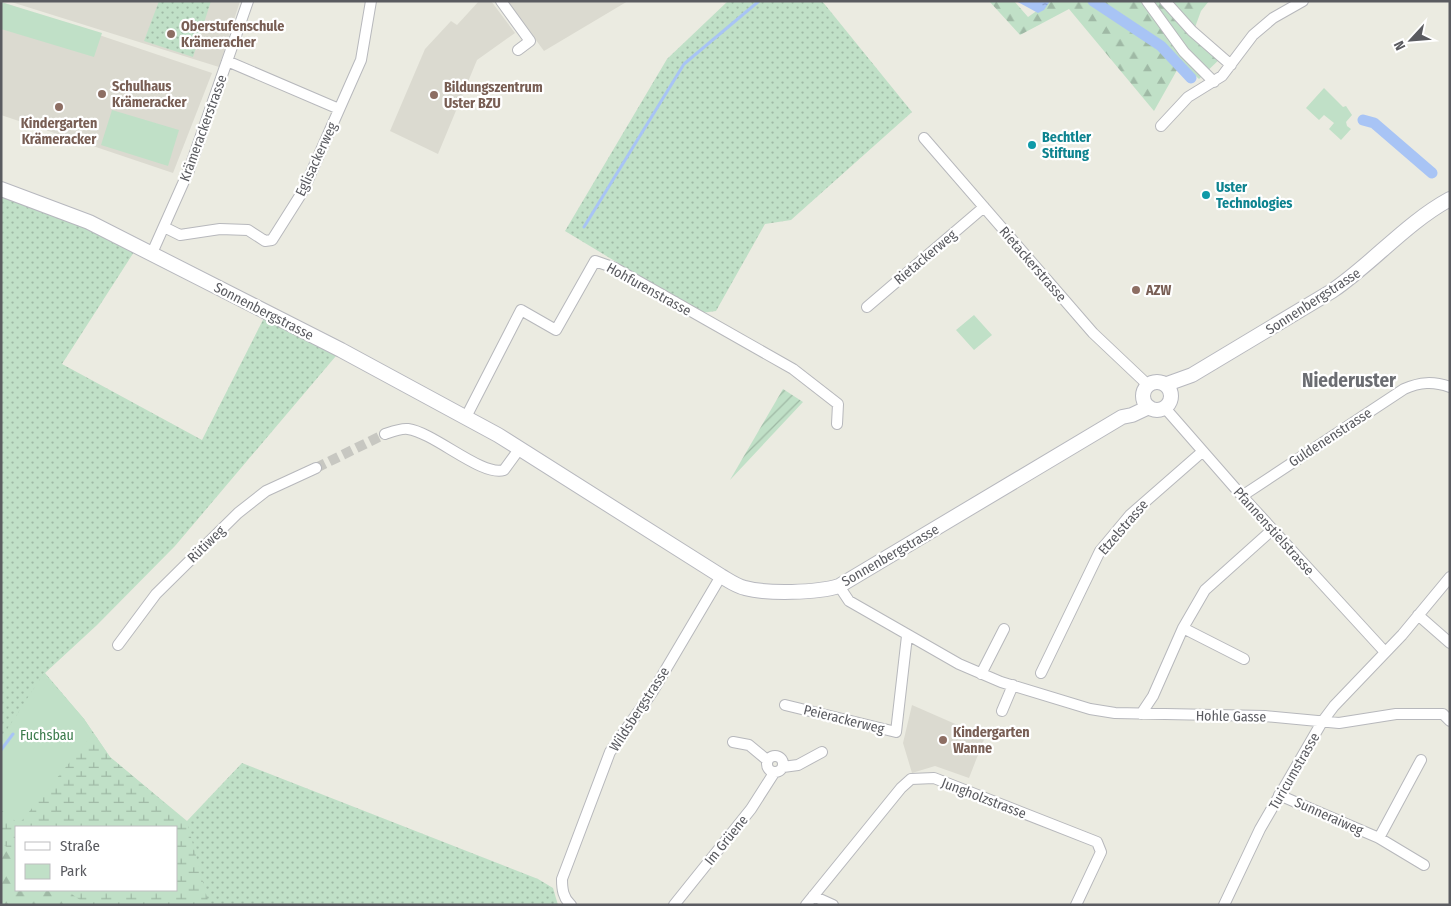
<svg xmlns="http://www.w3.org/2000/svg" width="1451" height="906" font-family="'Fira Sans Condensed',sans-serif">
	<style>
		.education { fill: #dbdad0 }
		.grass { fill: url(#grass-dots) }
		.forest { fill: url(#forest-firs) }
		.wetland { fill: url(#wetland-marsh) }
		.park { fill: #c0e0c7 }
		.garden { fill: url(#garden-furrows) }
		.water { fill: url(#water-ripples) }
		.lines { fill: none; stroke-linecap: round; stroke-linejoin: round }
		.stream { stroke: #a8c4f5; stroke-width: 3 }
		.canal { stroke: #a8c4f5; stroke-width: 11 }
		.street-tunnel { stroke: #c7c7c1; stroke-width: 10; stroke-dasharray: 10 5; stroke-linecap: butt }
		.street-casing { stroke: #b7b8bc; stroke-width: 12 }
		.secondary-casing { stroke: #b7b8be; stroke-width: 16 }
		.street { stroke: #fff; stroke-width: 10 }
		.secondary { stroke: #fff; stroke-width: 14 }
		.education-dot { fill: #8d6e63; stroke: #fff; stroke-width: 2 }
		.culture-dot { fill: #0f9aa8; stroke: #fff; stroke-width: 2 }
		.labels { text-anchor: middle; stroke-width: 4.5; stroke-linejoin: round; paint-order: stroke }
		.education-label { font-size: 14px; font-weight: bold; fill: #785e54; stroke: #fff; text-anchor: start }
		.street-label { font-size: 14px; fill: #5a5b60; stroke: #fff }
		.culture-label { font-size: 14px; font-weight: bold; fill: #0d838f; stroke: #fff; text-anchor: start }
		.park-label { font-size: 14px; fill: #3d7c4d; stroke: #fff }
		.district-label { font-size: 19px; font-weight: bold; fill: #6b6d72; stroke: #fff }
	</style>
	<defs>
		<pattern id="grass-dots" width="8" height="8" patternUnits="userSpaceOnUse" patternTransform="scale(1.25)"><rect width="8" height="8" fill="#c0e0c7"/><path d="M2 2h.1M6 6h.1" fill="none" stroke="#9fb9a5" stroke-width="1.8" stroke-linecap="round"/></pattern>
		<pattern id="forest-firs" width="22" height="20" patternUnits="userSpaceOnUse" patternTransform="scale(1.25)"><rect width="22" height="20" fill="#c0e0c7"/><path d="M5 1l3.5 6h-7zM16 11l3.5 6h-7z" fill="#9fb9a5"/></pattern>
		<pattern id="wetland-marsh" width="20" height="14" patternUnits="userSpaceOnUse" patternTransform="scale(1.25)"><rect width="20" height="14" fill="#c0e0c7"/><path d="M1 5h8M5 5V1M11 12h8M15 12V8" fill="none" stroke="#9fb9a5"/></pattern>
		<pattern id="garden-furrows" width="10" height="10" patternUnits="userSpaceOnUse" patternTransform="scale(1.25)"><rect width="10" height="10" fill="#c0e0c7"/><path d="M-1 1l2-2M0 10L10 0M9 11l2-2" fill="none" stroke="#9fb9a5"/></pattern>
		<pattern id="water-ripples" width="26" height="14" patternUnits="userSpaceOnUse" patternTransform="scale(1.25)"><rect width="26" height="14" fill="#a8c4f5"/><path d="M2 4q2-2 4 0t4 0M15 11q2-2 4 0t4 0" fill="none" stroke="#8ca2ca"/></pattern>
	</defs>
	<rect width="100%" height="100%" fill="#ebebe1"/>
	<path class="education" d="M 8,1 L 240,1 L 219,67 Z
		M 479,1 L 491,1 L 515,33 L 477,60 L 438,154 L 390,131 L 425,49 L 451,21 L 457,25 Z
		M 507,1 L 628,1 L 544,51 Z
		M 1,2 L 212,73 L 173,173 L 1,115 Z
		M 912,705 L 985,737 L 969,778 L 935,766 L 912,773 L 903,743 Z"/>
	<path class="grass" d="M 159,1 L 211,1 L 193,57 L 144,41 Z
		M 728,1 L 822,1 L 912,112 L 791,220 L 765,224 L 716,311 L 701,313 L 565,231 L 667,59 Z
		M 1,195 L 81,226 L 134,252 L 62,364 L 202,440 L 267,312 L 341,350 L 175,546 L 97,625 L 45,673 L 84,719 L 110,757 L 187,821 L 242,763 L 538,879 L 553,888 L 558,905 L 209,905 L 176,890 L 176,827 L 1,810 Z"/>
	<path class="forest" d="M 989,1 L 1014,1 L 1028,17 L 1051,1 L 1209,1 L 1201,11 L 1194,30 L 1224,55 L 1199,79 L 1181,63 L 1154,111 L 1069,9 L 1020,35 Z
		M 1,810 L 16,827 L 16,890 L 105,890 L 125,905 L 1,905 Z"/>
	<path class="wetland" d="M 44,673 L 84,719 L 110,757 L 187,822 L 209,905 L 87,905 L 66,890 L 176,890 L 176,827 L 16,827 L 16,854 L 1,843 L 1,739 Z"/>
	<path class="park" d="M 1,2 L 102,33 L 94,57 L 1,29 Z
		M 1324,88 L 1343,107 L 1346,106 L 1352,115 L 1346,122 L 1347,126 L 1351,129 L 1341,140 L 1329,129 L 1334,123 L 1324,115 L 1319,120 L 1306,108 Z
		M 112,110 L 179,130 L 168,166 L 101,145 Z
		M 974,315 L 992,335 L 974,350 L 956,330 Z
		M 44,673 L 84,719 L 93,734 L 19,824 L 1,810 L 1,739 Z"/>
	<path class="garden" d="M 783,389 L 803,402 L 730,480 Z"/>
	<path class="water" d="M 1016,1 L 1050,1 L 1044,10 L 1038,13 Z"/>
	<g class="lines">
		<path class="stream" d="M 584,227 L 684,64 L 759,1
			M 1,750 L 13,734"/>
		<path class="canal" d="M 1093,1 L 1161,46 L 1191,78
			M 1363,120 L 1374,123 L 1432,173"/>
		<path class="street-tunnel" d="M 316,468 L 385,434"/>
		<defs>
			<path id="street" d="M 501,1 L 530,41 L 518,50
				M 1147,1 L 1184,52 L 1214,82
				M 1165,1 L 1192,31 L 1231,65
				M 227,61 L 339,109
				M 1161,126 L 1188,97 L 1222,76 L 1253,35 L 1273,18 L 1303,1
				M 924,138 L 1093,333 L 1148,385
				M 164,227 L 180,235 L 220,229 L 248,230 L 265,241 L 272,240 L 303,191 L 361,60 L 371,1
				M 152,253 L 189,170 L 248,1
				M 867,307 L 984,207
				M 1165,408 L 1242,496 L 1385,652
				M 466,417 L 521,310 L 556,330 L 595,261 L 615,268 L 793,369 L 838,404 L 837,424
				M 385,434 C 391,432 401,428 408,429 C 435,433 482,477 504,470 L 520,448
				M 1242,496 L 1404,389 C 1420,382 1433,381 1450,387
				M 839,586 L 849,601 L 959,664 L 1001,682 L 1090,709 L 1115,713 L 1265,716 L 1339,723 L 1396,714 L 1443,714 L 1450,721
				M 1418,615 L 1450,643
				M 1183,628 L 1244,659
				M 118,645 L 156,594 L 238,513 L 266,491 L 316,468
				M 1041,673 L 1100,551 L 1130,515 L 1202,452
				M 981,674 L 1004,629
				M 785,705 L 896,732 L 907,636
				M 1002,711 L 1013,685
				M 1141,714 L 1153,696 L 1183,628 L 1205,590 L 1272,530
				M 733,742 L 749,745 L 767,760
				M767 764a8 8 0 1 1 16 0a8 8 0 1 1-16 0Z
				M 783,767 L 798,765 L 822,752
				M 1279,795 L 1379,838 L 1424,865
				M 1379,838 L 1421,760
				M 813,896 L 833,905
				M 571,905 C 563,898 562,889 562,879 L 610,752 L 653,691 L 721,576
				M 674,905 L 751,809 L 774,773
				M 806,905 L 901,788 L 911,779 L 934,778 L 1097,842 L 1101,852 L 1076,905
				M 1224,905 L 1260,829 L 1322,722 L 1334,706 L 1402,635 L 1450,577"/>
			<path id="secondary" d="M 1,189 L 89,222 L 341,350 L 498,435 L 721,576 C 728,580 736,586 745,588 C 767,594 817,593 839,586 L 1122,417 L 1132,415 L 1149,407
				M1143 396a14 14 0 1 1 28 0a14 14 0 1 1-28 0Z
				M 1167,384 L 1192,375 L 1332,291 C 1373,263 1406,223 1450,199"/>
		</defs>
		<use href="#street" class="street-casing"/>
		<use href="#secondary" class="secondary-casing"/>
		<use href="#street" class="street"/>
		<use href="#secondary" class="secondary"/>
	</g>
	<g class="education-dot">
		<circle cx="171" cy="34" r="5"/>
		<circle cx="102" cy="94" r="5"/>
		<circle cx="434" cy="95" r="5"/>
		<circle cx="59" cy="107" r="5"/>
		<circle cx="1136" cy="290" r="5"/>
		<circle cx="943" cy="740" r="5"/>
	</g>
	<g class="culture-dot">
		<circle cx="1032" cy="145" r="5"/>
		<circle cx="1206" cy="195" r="5"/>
	</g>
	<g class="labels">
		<g class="education-label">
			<text x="181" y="31">Oberstufenschule<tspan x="181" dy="16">Krämeracher</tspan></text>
			<text x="112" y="91">Schulhaus<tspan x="112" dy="16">Krämeracker</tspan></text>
			<text x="444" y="92">Bildungszentrum<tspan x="444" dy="16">Uster BZU</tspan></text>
			<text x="59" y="128" text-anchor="middle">Kindergarten<tspan x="59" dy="16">Krämeracker</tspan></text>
			<text x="1146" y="295">AZW</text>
			<text x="953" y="737">Kindergarten<tspan x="953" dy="16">Wanne</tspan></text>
		</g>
		<g class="street-label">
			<text transform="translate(203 128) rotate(-70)" y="5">Krämerackerstrasse</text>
			<text transform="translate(316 159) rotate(-65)" y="5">Eglisackerweg</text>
			<text transform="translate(925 257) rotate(-40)" y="5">Rietackerweg</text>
			<text transform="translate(1033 264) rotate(49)" y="5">Rietackerstrasse</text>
			<text transform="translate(649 289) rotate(29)" y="5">Hohfurenstrasse</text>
			<text transform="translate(1313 301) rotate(-33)" y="5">Sonnenbergstrasse</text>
			<text transform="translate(264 311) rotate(27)" y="5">Sonnenbergstrasse</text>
			<text transform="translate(1330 437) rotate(-33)" y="5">Guldenenstrasse</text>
			<text transform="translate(1123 527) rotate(-49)" y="5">Etzelstrasse</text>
			<text transform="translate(1274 531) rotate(48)" y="5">Pfannenstielstrasse</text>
			<text transform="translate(206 544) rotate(-44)" y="5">Rütiweg</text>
			<text transform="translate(890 555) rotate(-30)" y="5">Sonnenbergstrasse</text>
			<text transform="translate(639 709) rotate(-57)" y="5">Wildsbergstrasse</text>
			<text transform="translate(1231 716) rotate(1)" y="5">Hohle Gasse</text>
			<text transform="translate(844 719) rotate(14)" y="5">Peierackerweg</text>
			<text transform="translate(1294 771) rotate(-60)" y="5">Turicumstrasse</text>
			<text transform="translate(984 798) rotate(21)" y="5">Jungholzstrasse</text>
			<text transform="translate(1329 816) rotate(24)" y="5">Sunneraiweg</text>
			<text transform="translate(726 840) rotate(-51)" y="5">Im Grüene</text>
		</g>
		<g class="culture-label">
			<text x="1042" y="142">Bechtler<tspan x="1042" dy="16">Stiftung</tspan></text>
			<text x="1216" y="192">Uster<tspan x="1216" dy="16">Technologies</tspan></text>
		</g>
		<g class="park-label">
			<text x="47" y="740">Fuchsbau</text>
		</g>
		<g class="district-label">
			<text x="1349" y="387">Niederuster</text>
		</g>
	</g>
	<rect width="1451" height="906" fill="none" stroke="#5a5b60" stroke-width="5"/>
	<rect x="15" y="826" width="162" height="65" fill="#ffffff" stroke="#bdbdbf"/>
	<rect x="25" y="842" width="25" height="8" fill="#ffffff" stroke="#bdbdbf"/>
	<text x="60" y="851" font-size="15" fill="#5a5b60">Straße</text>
	<rect x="25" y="864" width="25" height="15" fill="#c0e0c7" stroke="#bdbdbf"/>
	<text x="60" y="876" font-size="15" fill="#5a5b60">Park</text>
	<g transform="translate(1411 40) rotate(244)" stroke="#ffffff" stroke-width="4" paint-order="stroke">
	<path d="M0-4L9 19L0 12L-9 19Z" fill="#5a5b60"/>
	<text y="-8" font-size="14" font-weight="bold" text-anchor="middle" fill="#5a5b60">N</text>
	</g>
</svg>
